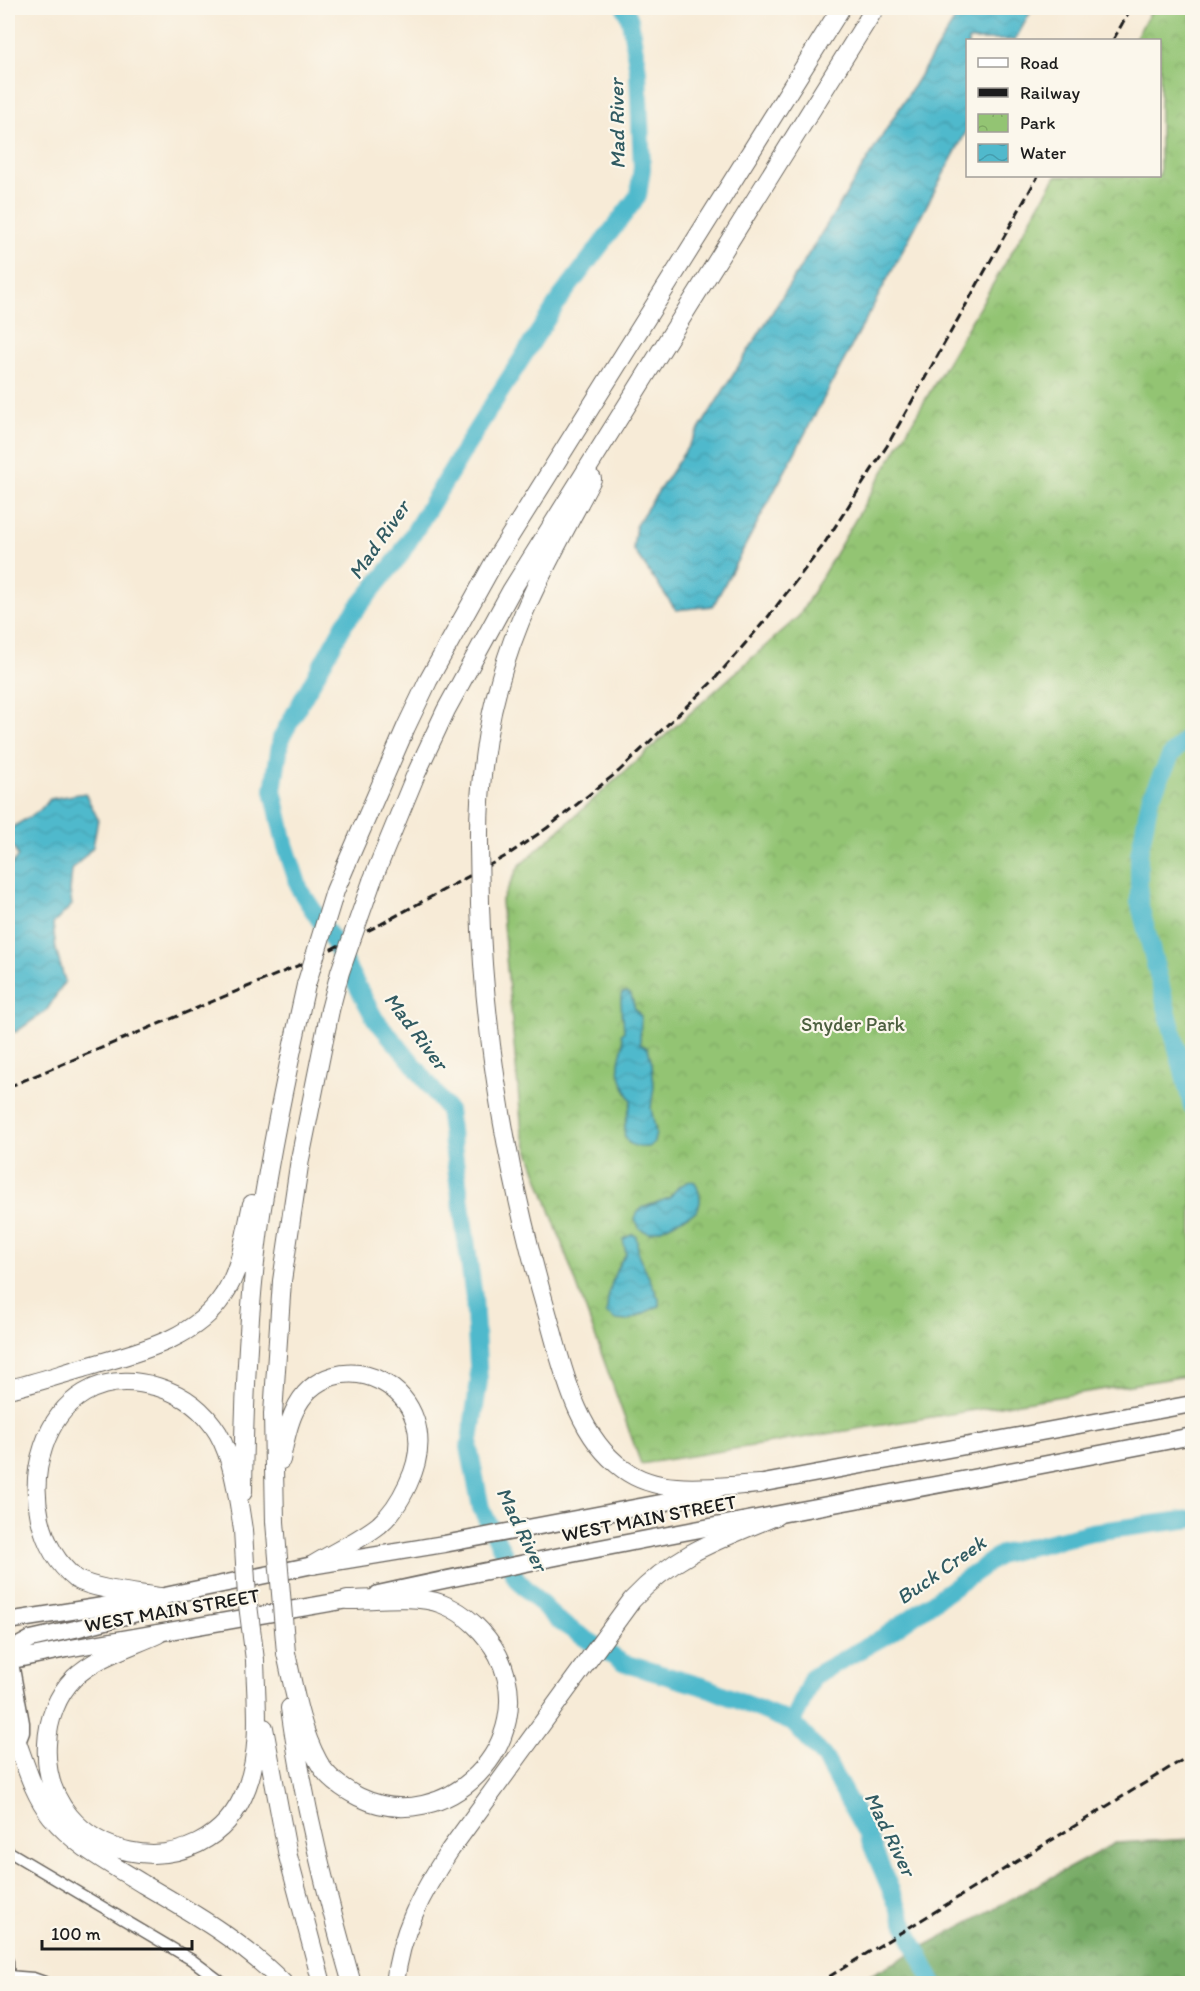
<svg xmlns="http://www.w3.org/2000/svg" width="1200" height="1991" font-family="Itim,sans-serif">
	<style>
		.forest { fill: url(#forest-crowns); stroke: #496340; stroke-width: 1.5 }
		.park { fill: url(#park-crowns); stroke: #587048; stroke-width: 1.5 }
		.water { fill: url(#water-waves); stroke: #366a74; stroke-width: 1.5 }
		.lines { fill: none; stroke-linecap: round; stroke-linejoin: round }
		.river { stroke: #50b9cc; stroke-width: 18 }
		.minor-casing { stroke: #69645d; stroke-width: 13 }
		.primary-casing { stroke: #69645d; stroke-width: 19 }
		.trunk-casing { stroke: #69645d; stroke-width: 19 }
		.motorway-casing { stroke: #69645d; stroke-width: 20 }
		.minor { stroke: #fff; stroke-width: 10 }
		.primary { stroke: #fff; stroke-width: 16 }
		.trunk { stroke: #fff; stroke-width: 16 }
		.motorway { stroke: #fff; stroke-width: 18 }
		.rail { stroke: #1c1c1c; stroke-width: 3; stroke-dasharray: 9 4.5; stroke-linecap: butt }
		.motorway-bridge-casing { stroke: #69645d; stroke-width: 20; stroke-linecap: butt }
		.motorway-bridge { stroke: #fff; stroke-width: 18 }
		.labels { text-anchor: middle; stroke-width: 4.5; stroke-linejoin: round; paint-order: stroke }
		.park-label { font-size: 20px; fill: #4c5f3f; stroke: #fbf7ec }
		.street-label { font-size: 20px; fill: #1c1c1c; stroke: #fbf7ec }
		.water-label { font-size: 21px; font-style: italic; fill: #315b62; stroke: #fbf7ec }
	</style>
	<defs>
		<pattern id="forest-crowns" width="20" height="18" patternUnits="userSpaceOnUse" patternTransform="scale(1.5)"><rect width="20" height="18" fill="#76aa65"/><path d="M2 6a3 3 0 1 1 6 0M12 15a3 3 0 1 1 6 0" fill="none" stroke="#608a52"/></pattern>
		<pattern id="park-crowns" width="20" height="18" patternUnits="userSpaceOnUse" patternTransform="scale(1.5)"><rect width="20" height="18" fill="#93c473"/><path d="M2 6a3 3 0 1 1 6 0M12 15a3 3 0 1 1 6 0" fill="none" stroke="#7ea863"/></pattern>
		<pattern id="water-waves" width="16" height="10" patternUnits="userSpaceOnUse" patternTransform="scale(1.5)"><rect width="16" height="10" fill="#50b9cc"/><path d="M0 5q4-4 8 0t8 0" fill="none" stroke="#459eaf"/></pattern>
	</defs>
	<rect width="100%" height="100%" fill="#fbf7ec"/>
	<filter id="ink" filterUnits="userSpaceOnUse"><feTurbulence type="fractalNoise" baseFrequency=".0167" numOctaves="2"/><feDisplacementMap in="SourceGraphic" scale="12" xChannelSelector="R" yChannelSelector="G"/><feConvolveMatrix kernelMatrix="1 2 1 2 8 2 1 2 1" color-interpolation-filters="sRGB"/></filter>
	<filter id="wash" filterUnits="userSpaceOnUse"><feTurbulence type="fractalNoise" baseFrequency=".008" numOctaves="4" result="noise"/><feDisplacementMap in="SourceGraphic" scale="24" xChannelSelector="R" yChannelSelector="G"/><feGaussianBlur stdDeviation="1.35" result="paint"/><feColorMatrix in="noise" values="0 0 0 0 0 0 0 0 0 0 0 0 0 0 0 0 0 1.4 0 .05"/><feComposite in="paint" operator="in"/></filter>
	<g filter="url(#wash)">
		<rect width="100%" height="100%" fill="#f7ebd7"/>
		<path class="forest" d="M 1192,1839 L 1192,1983 L 856,1983 L 1115,1843 Z"/>
		<path class="park" d="M 1153,8 L 1192,8 L 1192,1375 L 641,1464 L 522,1132 L 501,902 L 519,866 L 799,616 L 1056,176 L 1160,176 L 1160,40 L 1134,40 Z"/>
		<path class="water" d="M 962,8 L 1033,8 L 1015,40 L 968,40 L 967,130 L 713,606 L 676,610 L 633,549 L 636,525 L 695,436 Z
			M 85,793 L 98,819 L 93,847 L 72,870 L 70,891 L 72,905 L 53,924 L 56,950 L 65,981 L 47,1010 L 16,1032 L 8,1032 L 8,870 L 18,856 L 8,839 L 8,830 L 39,811 L 50,799 Z
			M 627,992 L 631,995 L 635,1009 L 641,1016 L 640,1043 L 648,1048 L 652,1064 L 654,1086 L 651,1108 L 656,1133 L 654,1142 L 649,1147 C 609,1149 629,1118 631,1100 C 625,1089 620,1080 619,1068 C 617,1057 627,1046 621,1035 L 624,1031 L 623,1018 L 621,1015 C 623,1008 619,1000 622,993 Z
			M 690,1181 L 695,1182 C 700,1193 703,1202 696,1212 L 661,1229 L 649,1233 L 640,1229 L 635,1219 L 637,1213 L 642,1208 L 669,1198 L 679,1186 Z
			M 633,1234 L 636,1236 L 639,1256 L 659,1299 L 659,1306 L 627,1321 L 616,1320 L 606,1313 C 608,1307 607,1304 608,1299 C 611,1283 616,1266 626,1254 L 623,1239 Z"/>
		<g class="lines">
			<path class="river" d="M 625,8 L 630,20 L 638,71 L 642,168 L 638,196 L 561,297 L 478,427 L 399,557 L 345,623 L 281,738 L 273,790 L 285,844 L 300,890 L 332,939 L 375,1019 L 411,1061 L 448,1110 L 474,1298 L 479,1381 L 469,1447 L 481,1508 L 516,1578 L 557,1620 L 623,1663 L 708,1688 L 793,1723 L 824,1757 L 867,1834 L 914,1945 L 934,1984
				M 1192,732 L 1171,755 L 1150,799 L 1139,855 L 1139,902 L 1192,1106
				M 793,1723 L 812,1677 L 885,1636 L 1001,1554 L 1092,1532 L 1192,1519"/>
		</g>
	</g>
	<g filter="url(#ink)">
		<g class="lines">
			<defs>
				<path id="minor" d="M 8,1851 L 192,1960 L 224,1984
					M 8,1961 L 9,1982
					M 8,1976 L 33,1978 L 50,1984"/>
				<path id="primary" d="M 748,1486 L 1192,1404
					M 317,1565 L 444,1544 L 714,1493
					M 378,1594 C 648,1535 921,1490 1192,1436"/>
				<path id="trunk" d="M 8,1621 L 160,1597 L 313,1565
					M 8,1652 L 21,1723 L 21,1732 L 17,1742
					M 8,1661 L 66,1649 L 347,1600
					M 10,1661 L 20,1645 L 31,1639 L 75,1629 L 160,1607"/>
				<path id="motorway" d="M 479,845 C 478,769 491,693 520,622 C 540,573 567,527 592,479
					M 346,865 L 406,727 L 428,681 L 498,555 L 841,8
					M 372,881 L 416,774 L 446,710 L 511,591 L 875,8
					M 480,904 C 484,1044 509,1182 548,1316 C 563,1369 576,1435 623,1469 C 661,1497 715,1486 760,1484
					M 8,1389 C 33,1384 58,1375 83,1368 C 132,1353 193,1342 223,1296 C 241,1270 245,1235 252,1204
					M 281,1460 C 284,1444 287,1427 294,1412 C 329,1333 455,1386 408,1484 C 401,1499 392,1514 379,1525 C 360,1540 334,1552 313,1565
					M 243,1492 C 244,1399 248,1306 261,1214 C 273,1137 289,1061 306,985
					M 275,1522 L 273,1414 L 282,1281 L 300,1159 L 330,1010
					M 160,1597 C 136,1593 96,1590 76,1579 C 0,1518 38,1351 158,1387 C 184,1395 204,1410 218,1433 C 234,1461 238,1498 243,1530
					M 158,1634 C 130,1647 97,1656 74,1678 C 57,1695 48,1720 47,1744 C 40,1863 207,1897 247,1787 C 262,1747 256,1702 255,1660
					M 286,1653 C 294,1689 300,1728 318,1761 C 327,1778 343,1789 359,1797 C 446,1839 542,1742 498,1655 C 486,1633 466,1613 442,1604 C 415,1594 375,1600 347,1600
					M 290,1708 C 303,1802 326,1893 352,1984
					M 264,1728 L 288,1856 L 322,1984
					M 17,1742 C 26,1767 34,1795 51,1816 C 75,1846 111,1864 143,1884 C 193,1913 243,1942 284,1984
					M 395,1984 C 400,1933 422,1892 450,1850 L 632,1600 C 676,1553 718,1540 776,1516"/>
			</defs>
			<use href="#minor" class="minor-casing"/>
			<use href="#primary" class="primary-casing"/>
			<use href="#trunk" class="trunk-casing"/>
			<use href="#motorway" class="motorway-casing"/>
			<use href="#minor" class="minor"/>
			<use href="#primary" class="primary"/>
			<use href="#trunk" class="trunk"/>
			<use href="#motorway" class="motorway"/>
			<path class="rail" d="M 1113,40 L 1131,8
				M 8,1087 L 302,964 L 381,924 L 506,856 L 547,828 L 619,771 L 712,682 L 768,617 L 822,547 L 887,446 L 1038,176
				M 817,1984 L 1192,1754"/>
			<defs>
				<path id="motorway-bridge" d="M 479,845 L 480,904
					M 306,985 L 335,891 L 346,865
					M 330,1010 L 340,972 L 372,881
					M 275,1522 L 286,1653
					M 243,1530 L 247,1597 L 255,1660"/>
			</defs>
			<use href="#motorway-bridge" class="motorway-bridge-casing"/>
			<use href="#motorway-bridge" class="motorway-bridge"/>
		</g>
	</g>
	<g class="labels">
		<g class="park-label">
			<text x="853" y="1031">Snyder Park</text>
		</g>
		<g class="street-label">
			<text transform="translate(649 1518) rotate(-11)" y="7">WEST MAIN STREET</text>
			<text transform="translate(172 1610) rotate(-10)" y="7">WEST MAIN STREET</text>
		</g>
		<g class="water-label">
			<text transform="translate(617 124) rotate(-91)" y="7">Mad River</text>
			<text transform="translate(379 540) rotate(-55)" y="7">Mad River</text>
			<text transform="translate(416 1031) rotate(53)" y="7">Mad River</text>
			<text transform="translate(522 1529) rotate(64)" y="7">Mad River</text>
			<text transform="translate(941 1570) rotate(-35)" y="7">Buck Creek</text>
			<text transform="translate(890 1834) rotate(64)" y="7">Mad River</text>
		</g>
	</g>
	<rect width="1200" height="1991" fill="none" stroke="#fbf7ec" stroke-width="30"/>
	<rect x="966" y="39" width="195" height="138" fill="#fbf7ec" stroke="#a29f99" stroke-width="1.5"/>
	<rect x="978" y="58" width="30" height="9" fill="#ffffff" stroke="#a29f99" stroke-width="1.5"/>
	<text x="1020" y="69" font-size="18" fill="#1c1c1c">Road</text>
	<rect x="978" y="88" width="30" height="9" fill="#1c1c1c" stroke="#a29f99" stroke-width="1.5"/>
	<text x="1020" y="99" font-size="18" fill="#1c1c1c">Railway</text>
	<rect x="978" y="114" width="30" height="18" fill="url(#park-crowns)" stroke="#a29f99" stroke-width="1.5"/>
	<text x="1020" y="129" font-size="18" fill="#1c1c1c">Park</text>
	<rect x="978" y="144" width="30" height="18" fill="url(#water-waves)" stroke="#a29f99" stroke-width="1.5"/>
	<text x="1020" y="159" font-size="18" fill="#1c1c1c">Water</text>
	<path d="M42 1940v9h150v-9" fill="none" stroke="#1c1c1c" stroke-width="3"/>
	<text x="51" y="1940" font-size="18" fill="#1c1c1c" stroke="#fbf7ec" stroke-width="4.5" paint-order="stroke">100 m</text>
</svg>
